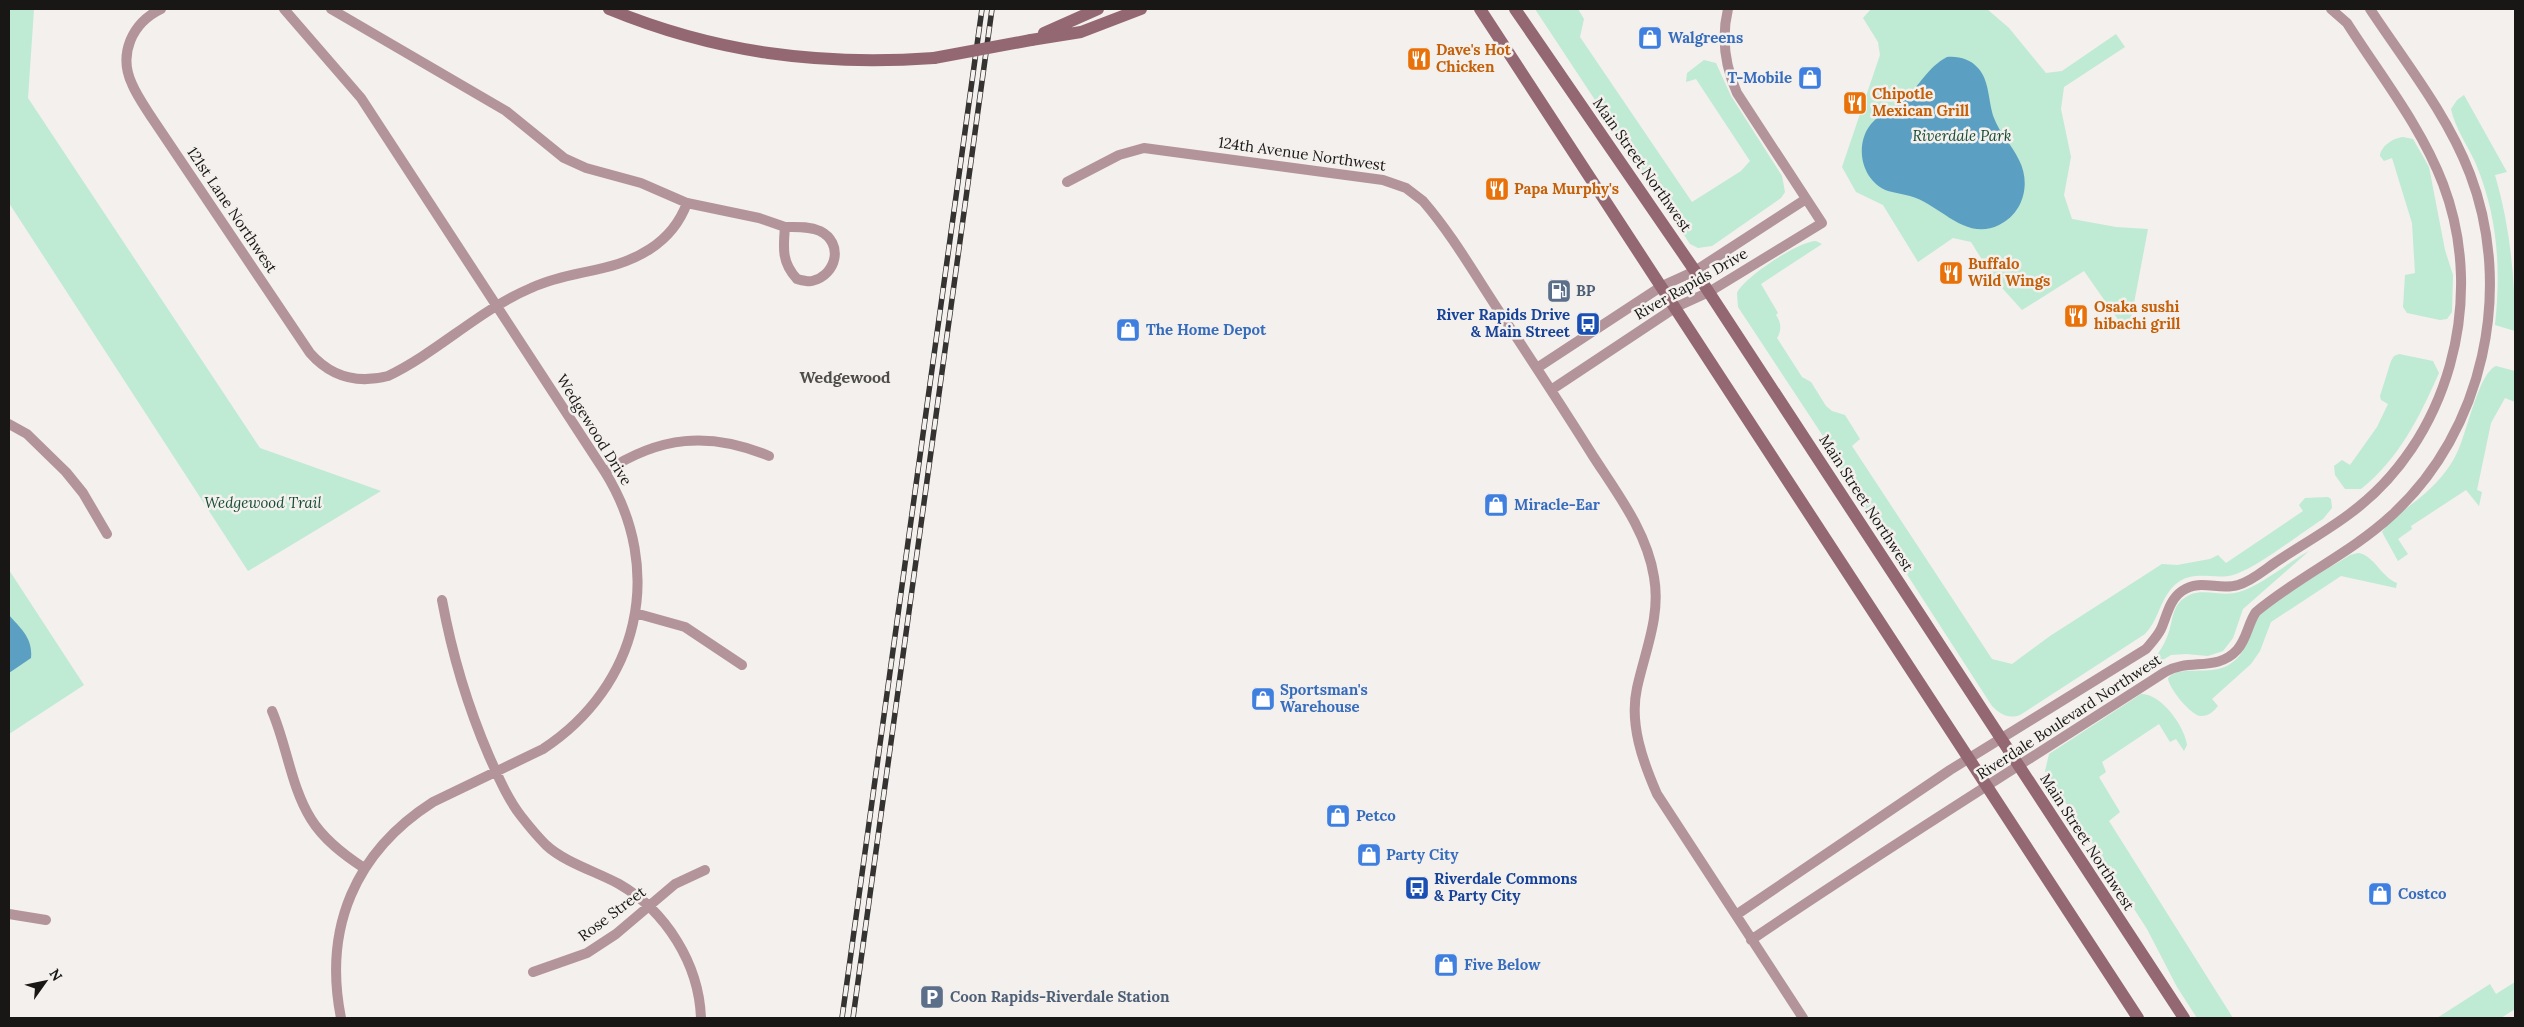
<svg xmlns="http://www.w3.org/2000/svg" width="2524" height="1027" font-family="Lora,serif">
	<style>
		.green { fill: #bfead3 }
		.water { fill: #5b9fc2 }
		.lines { fill: none; stroke-linecap: round; stroke-linejoin: round }
		.minor { stroke: #b3949b; stroke-width: 10 }
		.secondary { stroke: #946872; stroke-width: 12 }
		.rail-casing { stroke: #353332; stroke-width: 5.5 }
		.rail { stroke: #f3f0ed; stroke-width: 4; stroke-dasharray: 11; stroke-linecap: butt }
		.secondary-bridge { stroke: #946872; stroke-width: 12 }
		.labels { text-anchor: middle; stroke-width: 5; stroke-linejoin: round; paint-order: stroke }
		.shop-label { font-size: 15px; font-weight: bold; fill: #366cbe; stroke: #f3f0ed; text-anchor: start }
		.food-label { font-size: 15px; font-weight: bold; fill: #c56008; stroke: #f3f0ed; text-anchor: start }
		.park-label { font-size: 15px; font-style: italic; fill: #154b34; stroke: #f3f0ed }
		.street-label { font-size: 15px; fill: #181716; stroke: #f3f0ed }
		.service-label { font-size: 15px; font-weight: bold; fill: #4e5e75; stroke: #f3f0ed; text-anchor: start }
		.transit-label { font-size: 15px; font-weight: bold; fill: #164399; stroke: #f3f0ed; text-anchor: end }
		.neighbourhood-label { font-size: 16px; font-weight: bold; fill: #4e4c49; stroke: #f3f0ed }
	</style>
	<rect width="100%" height="100%" fill="#f3f0ed"/>
	<path class="green" d="M 9,9 L 34,9 L 28,98 L 260,448 L 381,491 L 248,571 L 9,203 Z
		M 1535,9 L 1578,9 L 1584,19 L 1580,37 L 1692,202 L 1741,171 L 1750,161 L 1696,79 L 1686,82 L 1687,73 L 1704,60 L 1716,63 L 1731,96 L 1782,176 L 1785,192 L 1781,198 L 1712,246 L 1698,248 L 1690,244 Z
		M 1871,9 L 1987,9 L 2009,28 L 2046,73 L 2062,71 L 2116,34 L 2125,47 L 2064,87 L 2061,109 L 2071,157 L 2064,195 L 2072,219 L 2116,227 L 2148,229 L 2131,319 L 2119,321 L 2084,271 L 2022,310 L 1994,279 L 1971,242 L 1953,238 L 1918,262 L 1883,205 L 1856,192 L 1842,167 L 1880,55 L 1878,42 L 1863,18 Z
		M 2464,95 L 2507,172 L 2495,175 C 2510,226 2515,278 2515,331 L 2495,325 C 2501,270 2498,217 2476,164 C 2468,146 2455,128 2451,109 L 2457,100 Z
		M 2403,137 L 2413,139 L 2429,167 L 2445,250 L 2453,275 L 2452,312 L 2447,319 L 2440,320 L 2407,313 L 2403,307 L 2405,275 L 2415,273 L 2412,223 L 2392,158 L 2384,161 L 2380,156 C 2381,146 2393,138 2403,137 Z
		M 1816,241 L 1822,244 L 1761,284 L 1778,313 L 1776,315 C 1781,322 1782,330 1777,338 L 1802,377 L 1811,382 L 1826,406 L 1832,411 L 1845,415 L 1860,439 L 1852,446 L 1992,659 L 2012,664 L 2050,636 L 2162,564 L 2177,565 L 2210,559 L 2218,555 L 2226,563 L 2303,511 L 2299,505 L 2305,498 L 2328,497 L 2331,499 L 2332,508 L 2323,519 C 2299,534 2261,565 2236,574 C 2218,581 2198,570 2180,581 C 2160,594 2161,617 2145,634 L 2020,715 C 2009,719 2001,715 1992,706 L 1846,480 L 1821,433 L 1738,307 L 1737,293 C 1744,277 1799,241 1816,241 Z
		M 2399,354 L 2433,361 L 2439,373 C 2420,416 2399,459 2361,489 L 2345,489 L 2335,475 L 2334,466 L 2342,460 L 2350,465 L 2377,427 L 2388,404 L 2381,400 L 2380,396 L 2391,361 L 2394,356 Z
		M 2496,366 L 2515,371 L 2515,402 L 2505,398 L 2491,423 L 2477,490 L 2482,492 L 2479,506 L 2466,490 L 2411,526 L 2412,529 L 2398,539 L 2408,554 L 2398,561 L 2382,532 C 2392,517 2409,507 2422,496 C 2435,485 2448,471 2456,455 C 2466,438 2478,373 2496,366 Z
		M 2309,551 L 2243,609 L 2233,638 L 2223,651 L 2208,656 L 2186,654 L 2171,655 L 2136,676 C 2149,665 2161,653 2167,637 C 2173,624 2171,608 2183,599 C 2200,585 2220,598 2239,592 C 2262,585 2287,563 2309,551 Z
		M 2358,553 C 2374,555 2381,577 2397,583 L 2396,588 L 2341,576 L 2271,622 L 2260,651 L 2251,664 L 2212,699 L 2218,706 C 2214,711 2209,716 2201,716 C 2191,716 2168,687 2168,678 C 2180,664 2211,677 2230,664 C 2251,651 2246,630 2260,615 C 2279,595 2325,571 2350,555 Z
		M 9,570 L 84,685 L 9,734 Z
		M 2141,694 C 2161,693 2185,727 2187,745 L 2184,751 L 2176,739 L 2170,742 L 2159,724 L 2102,762 L 2106,772 L 2099,777 L 2120,812 L 2109,821 L 2233,1018 L 2197,1018 L 2177,987 L 2147,929 L 2045,771 L 2049,754 Z
		M 2515,982 L 2515,1009 L 2501,1018 L 2437,1018 L 2490,984 L 2496,994 Z"/>
	<path class="water" d="M 1947,57 C 1959,56 1970,59 1978,68 C 1990,81 1988,102 1994,118 C 2000,134 2012,145 2019,160 C 2031,183 2024,213 1999,225 C 1965,242 1940,204 1910,196 C 1903,194 1895,193 1888,191 C 1861,181 1854,145 1871,124 C 1880,113 1895,109 1905,99 C 1920,85 1928,67 1947,57 Z
		M 9,615 C 21,629 33,638 31,658 L 9,673 Z"/>
	<g class="lines">
		<path class="minor" d="M 161,9 C 132,23 118,54 132,84 C 137,96 145,107 152,118 L 310,353 C 331,377 357,384 388,376 C 438,352 479,310 531,288 C 569,270 614,273 650,249 C 667,238 680,222 687,203
			M 284,9 L 361,98 L 605,472 C 666,570 639,686 543,749 L 433,802 C 355,852 323,928 341,1018
			M 331,9 L 506,111 L 564,158 L 586,168 L 641,183 L 687,203 L 759,218 L 785,227
			M 1067,182 L 1119,155 L 1144,148 L 1383,180 L 1406,188 L 1423,201 C 1455,238 1479,282 1507,323 C 1536,367 1565,411 1593,456 C 1617,493 1647,532 1654,577 C 1661,616 1645,651 1637,688 C 1629,724 1643,762 1657,794 L 1803,1018
			M 785,227 C 796,227 809,226 820,231 C 844,243 837,275 812,281 C 808,282 801,280 797,279 C 782,263 783,249 785,227 Z
			M 1537,368 L 1662,286 L 1695,271 L 1806,199
			M 1551,390 L 1676,307 L 1709,292 L 1822,223 L 1737,93 C 1725,66 1721,38 1728,9
			M 9,424 L 27,434 L 66,472 L 83,493 L 107,534
			M 605,472 C 659,436 709,431 769,456
			M 442,600 C 452,654 467,705 489,756 C 498,776 507,798 521,816 C 528,825 537,836 546,845 C 564,862 597,872 619,884 C 666,911 699,964 701,1018
			M 635,613 L 685,627 L 742,665
			M 272,711 C 287,746 291,787 311,819 C 324,840 344,855 364,868
			M 9,914 L 46,920
			M 1736,915 L 1950,770 L 2146,649 C 2151,643 2157,637 2161,629 C 2167,616 2169,600 2182,591 C 2200,578 2219,591 2238,585 C 2252,581 2264,570 2276,562 C 2300,546 2325,532 2348,515 C 2449,442 2487,299 2443,184 C 2421,126 2380,75 2347,23 L 2331,9
			M 1751,940 C 1888,847 2027,761 2165,672 C 2189,658 2217,672 2237,650 C 2247,639 2248,623 2256,612 C 2299,576 2351,553 2392,515 C 2484,431 2514,289 2470,174 C 2447,114 2405,62 2370,9
			M 533,972 L 587,953 L 616,934 L 675,884 L 705,870"/>
		<path class="secondary" d="M 609,9 C 716,53 819,66 934,58
			M 1480,9 L 2138,1018
			M 1515,9 L 1695,271 L 2184,1018
			M 1044,33 L 1098,9
			M 1031,40 L 1081,32 L 1141,9"/>
		<defs>
			<path id="rail" d="M 842,1018 L 982,9
				M 853,1018 L 992,9"/>
		</defs>
		<use href="#rail" class="rail-casing"/>
		<use href="#rail" class="rail"/>
		<path class="secondary-bridge" d="M 934,58 L 1031,40"/>
	</g>
	<defs>
		<symbol id="shop-square" viewBox="-11 -11 22 22"><rect x="-9" y="-9" width="18" height="18" rx="4" fill="#3f7fe0" stroke="#f3f0ed"/><path d="M-5-2.5h2.3a2.7 3.5 0 0 1 5.4 0H5L5.5 6h-11ZM-1.5-2.5h3a1.5 2.3 0 0 0-3 0Z" fill="#fff"/></symbol>
		<symbol id="restaurant-square" viewBox="-11 -11 22 22"><rect x="-9" y="-9" width="18" height="18" rx="4" fill="#e8710a" stroke="#f3f0ed"/><path d="M-5-6h1v4h1v-4h1v4h1v-4h1v5L-1.5 .5V6h-2V.5L-5-1ZM5-6V6H3V1.5H1.5Q1.5-4 5-6Z" fill="#fff"/></symbol>
		<symbol id="fuel-square" viewBox="-11 -11 22 22"><rect x="-9" y="-9" width="18" height="18" rx="4" fill="#5c6f8a" stroke="#f3f0ed"/><path d="M-5.5-6h7V0h2V4h1.3V-2.5L3-4.5l.8-.8L6-3V5H2.5V1h-1V6h-7ZM-4.2-4.7v3.2H.2V-4.7Z" fill="#fff"/></symbol>
		<symbol id="bus-square" viewBox="-11 -11 22 22"><rect x="-9" y="-9" width="18" height="18" rx="4" fill="#1a4fb4" stroke="#f3f0ed"/><path d="M-5-6H5V4H4V6H2V4H-2V6H-4V4H-5ZM-3.5-4V0h7V-4ZM-3.5 1.2v1.5H-2V1.2ZM2 1.2v1.5H3.5V1.2Z" fill="#fff"/></symbol>
		<symbol id="parking-square" viewBox="-11 -11 22 22"><rect x="-9" y="-9" width="18" height="18" rx="4" fill="#5c6f8a" stroke="#f3f0ed"/><path d="M-3.5-5.5H1a3.5 3.5 0 0 1 0 7H-1V5.5H-3.5ZM-1-3.4V-.6H.8a1.4 1.4 0 0 0 0-2.8Z" fill="#fff"/></symbol>
	</defs>
	<g fill-rule="evenodd">
		<use href="#shop-square" x="1636" y="24" width="28" height="28"/>
		<use href="#restaurant-square" x="1405" y="45" width="28" height="28"/>
		<use href="#shop-square" x="1796" y="64" width="28" height="28"/>
		<use href="#restaurant-square" x="1841" y="89" width="28" height="28"/>
		<use href="#restaurant-square" x="1483" y="175" width="28" height="28"/>
		<use href="#restaurant-square" x="1937" y="259" width="28" height="28"/>
		<use href="#fuel-square" x="1545" y="277" width="28" height="28"/>
		<use href="#restaurant-square" x="2062" y="302" width="28" height="28"/>
		<use href="#bus-square" x="1574" y="310" width="28" height="28"/>
		<use href="#shop-square" x="1114" y="316" width="28" height="28"/>
		<use href="#shop-square" x="1482" y="491" width="28" height="28"/>
		<use href="#shop-square" x="1249" y="685" width="28" height="28"/>
		<use href="#shop-square" x="1324" y="802" width="28" height="28"/>
		<use href="#shop-square" x="1355" y="841" width="28" height="28"/>
		<use href="#bus-square" x="1403" y="874" width="28" height="28"/>
		<use href="#shop-square" x="2366" y="880" width="28" height="28"/>
		<use href="#shop-square" x="1432" y="951" width="28" height="28"/>
		<use href="#parking-square" x="918" y="983" width="28" height="28"/>
	</g>
	<g class="labels">
		<g class="shop-label">
			<text x="1668" y="43">Walgreens</text>
			<text x="1792" y="83" text-anchor="end">T-Mobile</text>
			<text x="1146" y="335">The Home Depot</text>
			<text x="1514" y="510">Miracle-Ear</text>
			<text x="1280" y="695">Sportsman's<tspan x="1280" dy="17">Warehouse</tspan></text>
			<text x="1356" y="821">Petco</text>
			<text x="1386" y="860">Party City</text>
			<text x="2398" y="899">Costco</text>
			<text x="1464" y="970">Five Below</text>
		</g>
		<g class="food-label">
			<text x="1436" y="55">Dave's Hot<tspan x="1436" dy="17">Chicken</tspan></text>
			<text x="1872" y="99">Chipotle<tspan x="1872" dy="17">Mexican Grill</tspan></text>
			<text x="1514" y="194">Papa Murphy's</text>
			<text x="1968" y="269">Buffalo<tspan x="1968" dy="17">Wild Wings</tspan></text>
			<text x="2094" y="312">Osaka sushi<tspan x="2094" dy="17">hibachi grill</tspan></text>
		</g>
		<g class="park-label">
			<text x="1962" y="141">Riverdale Park</text>
			<text x="263" y="508">Wedgewood Trail</text>
		</g>
		<g class="street-label">
			<text transform="translate(1302 154) rotate(8)" y="5">124th Avenue Northwest</text>
			<text transform="translate(1642 165) rotate(55)" y="5">Main Street Northwest</text>
			<text transform="translate(232 210) rotate(56)" y="5">121st Lane Northwest</text>
			<text transform="translate(1691 284) rotate(-30)" y="5">River Rapids Drive</text>
			<text transform="translate(594 430) rotate(58)" y="5">Wedgewood Drive</text>
			<text transform="translate(1866 503) rotate(57)" y="5">Main Street Northwest</text>
			<text transform="translate(2069 717) rotate(-33)" y="5">Riverdale Boulevard Northwest</text>
			<text transform="translate(2087 842) rotate(57)" y="5">Main Street Northwest</text>
			<text transform="translate(612 914) rotate(-37)" y="5">Rose Street</text>
		</g>
		<g class="service-label">
			<text x="1576" y="296">BP</text>
			<text x="950" y="1002">Coon Rapids-Riverdale Station</text>
		</g>
		<g class="transit-label">
			<text x="1570" y="320">River Rapids Drive<tspan x="1570" dy="17">&amp; Main Street</tspan></text>
			<text x="1434" y="884" text-anchor="start">Riverdale Commons<tspan x="1434" dy="17">&amp; Party City</tspan></text>
		</g>
		<g class="neighbourhood-label">
			<text x="845" y="383">Wedgewood</text>
		</g>
	</g>
	<rect width="2524" height="1027" fill="none" stroke="#181716" stroke-width="20"/>
	<g transform="translate(45 982) rotate(57)" stroke="#f3f0ed" stroke-width="4" paint-order="stroke">
	<path d="M0-4L9 19L0 12L-9 19Z" fill="#181716"/>
	<text y="-8" font-size="14" font-weight="bold" text-anchor="middle" fill="#181716">N</text>
	</g>
</svg>
